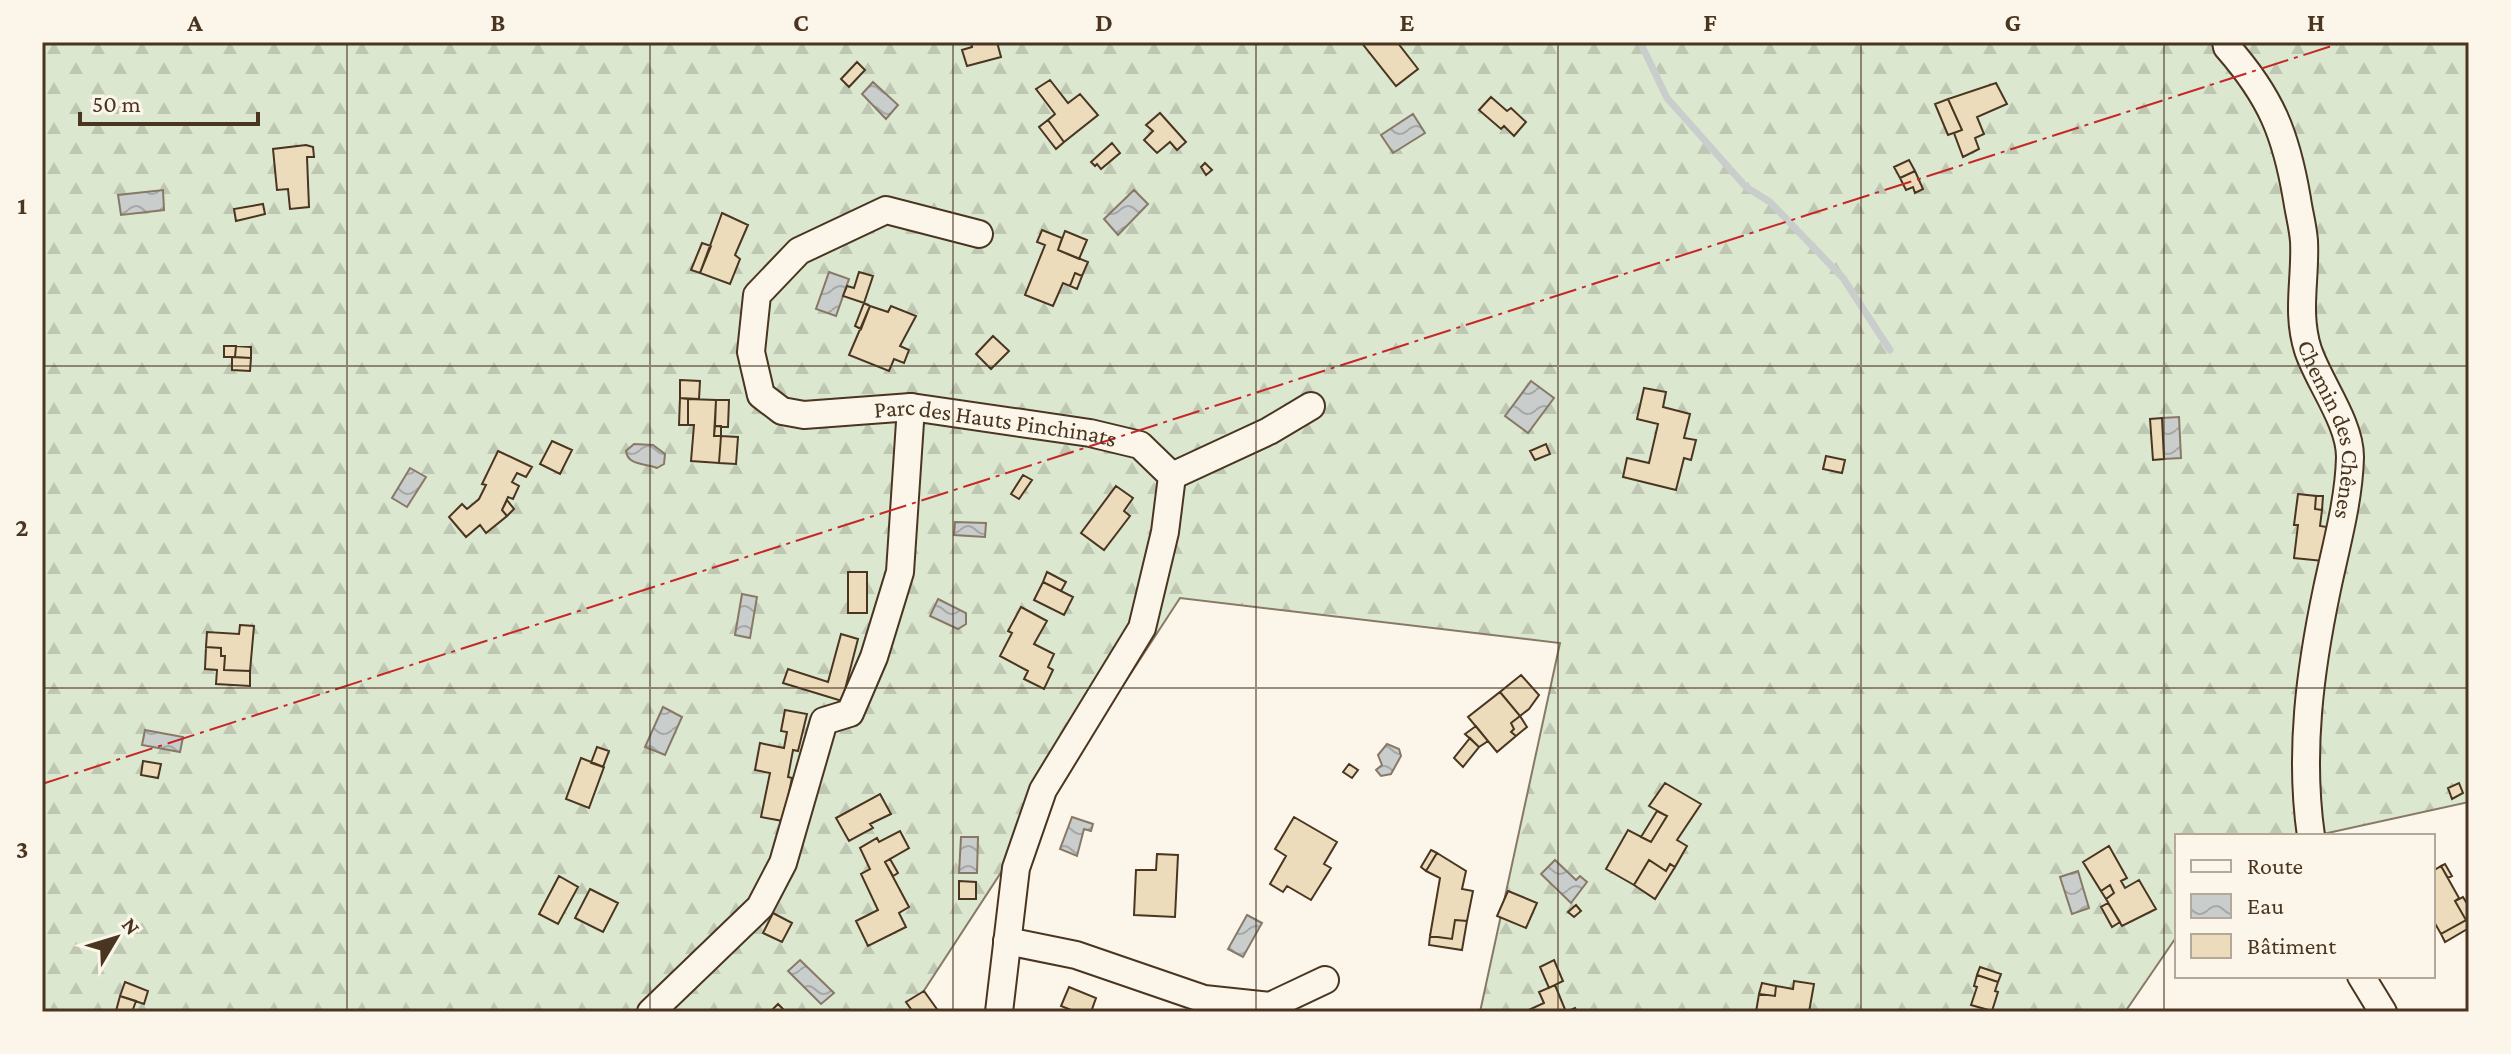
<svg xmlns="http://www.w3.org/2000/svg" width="2511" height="1054" font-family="'Crimson Pro',serif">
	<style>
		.forest { fill: url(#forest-firs); stroke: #887966; stroke-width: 2 }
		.water { fill: url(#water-waves); stroke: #887966; stroke-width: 2 }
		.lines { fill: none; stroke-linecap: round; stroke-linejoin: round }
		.stream { stroke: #c9cecd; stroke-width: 7 }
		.building { fill: #ecdcbc; stroke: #4a3520; stroke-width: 2 }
		.minor-casing { stroke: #4a3520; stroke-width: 30 }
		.minor { stroke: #fbf6e9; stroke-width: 26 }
		.power { stroke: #c62828; stroke-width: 2; stroke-dasharray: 28 6 4 6; stroke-linecap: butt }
		.grid { fill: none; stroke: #4a3520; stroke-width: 2; stroke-opacity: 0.55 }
		.labels { text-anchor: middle; stroke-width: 6; stroke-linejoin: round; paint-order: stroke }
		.street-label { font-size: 24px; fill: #4a3520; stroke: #fbf6e9 }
		.neatline { fill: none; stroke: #4a3520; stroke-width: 3 }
		.grid-label { font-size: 26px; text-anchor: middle; font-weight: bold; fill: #4a3520 }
	</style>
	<defs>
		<pattern id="forest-firs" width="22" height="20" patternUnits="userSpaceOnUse" patternTransform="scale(2)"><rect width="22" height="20" fill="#dce7d0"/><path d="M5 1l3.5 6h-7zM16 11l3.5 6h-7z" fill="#bec7b2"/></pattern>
		<pattern id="water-waves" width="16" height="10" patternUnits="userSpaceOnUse" patternTransform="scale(2)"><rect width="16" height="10" fill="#c9cecd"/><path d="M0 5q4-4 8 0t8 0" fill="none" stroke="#a5a8a6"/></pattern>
	</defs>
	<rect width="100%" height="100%" fill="#fbf6e9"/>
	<path class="forest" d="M 42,42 L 2469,42 L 2469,802 L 2314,836 L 2177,836 L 2177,936 L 2125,1012 L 1480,1012 L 1560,643 L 1180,598 L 910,1012 L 42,1012 Z"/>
	<path class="water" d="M 873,82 L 898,105 L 886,119 L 862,94 Z
		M 1413,114 L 1425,133 L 1393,153 L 1381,135 Z
		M 163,190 L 164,210 L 121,215 L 118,195 Z
		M 1134,190 L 1148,204 L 1118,235 L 1104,219 Z
		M 829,272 L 849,279 L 836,316 L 816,309 Z
		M 1531,381 L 1554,398 L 1528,433 L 1505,416 Z
		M 2179,417 L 2181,458 L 2164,459 L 2162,418 Z
		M 634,444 L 653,445 L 665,454 L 664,464 L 657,468 C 645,463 628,466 626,451 Z
		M 410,468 L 426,477 L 407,507 L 392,498 Z
		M 955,522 L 986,523 L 985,537 L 954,535 Z
		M 742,594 L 757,597 L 750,638 L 735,635 Z
		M 938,599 L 966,613 L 966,624 L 958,629 L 930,616 Z
		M 663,707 L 682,717 L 665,755 L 645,747 Z
		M 145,730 L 183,737 L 180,752 L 142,745 Z
		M 1387,744 L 1399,749 L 1401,756 L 1391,774 L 1381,776 L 1376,770 L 1382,765 L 1378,755 Z
		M 1072,817 L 1093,824 L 1091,831 L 1084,829 L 1077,856 L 1060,849 Z
		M 961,837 L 978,837 L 977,873 L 959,873 Z
		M 1555,860 L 1576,880 L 1580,876 L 1587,882 L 1571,903 L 1541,874 Z
		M 2078,871 L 2089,908 L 2072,914 L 2060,877 Z
		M 1247,915 L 1262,923 L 1243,957 L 1228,949 Z
		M 800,960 L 834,993 L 821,1004 L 788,971 Z"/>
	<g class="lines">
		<path class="stream" d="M 1640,42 L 1667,98 L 1746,187 L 1770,202 L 1843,278 L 1890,350"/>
	</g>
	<path class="building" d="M 971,42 L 997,42 L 1001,57 L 967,66 L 962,50 L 972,47 Z
		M 1361,42 L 1397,42 L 1418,69 L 1396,86 Z
		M 857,62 L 865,70 L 849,87 L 841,79 Z
		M 1050,80 L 1068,103 L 1080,94 L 1098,115 L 1064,142 L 1048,120 L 1055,114 L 1036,89 Z
		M 1996,83 L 2007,104 L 1977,117 L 1984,134 L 1975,138 L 1979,149 L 1963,157 L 1954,133 L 1962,130 L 1948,99 Z
		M 1491,97 L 1507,111 L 1511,108 L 1526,122 L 1514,136 L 1504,126 L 1501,129 L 1479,110 Z
		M 1948,99 L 1962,130 L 1948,135 L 1935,104 Z
		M 1160,113 L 1186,142 L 1177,150 L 1170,142 L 1157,153 L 1144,140 L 1153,131 L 1146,125 Z
		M 1048,120 L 1064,142 L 1056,149 L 1039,127 Z
		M 1112,143 L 1120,153 L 1101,169 L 1097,164 L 1095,166 L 1091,162 Z
		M 306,145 L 313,147 L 314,157 L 307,157 L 309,207 L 290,209 L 288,189 L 277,190 L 273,149 Z
		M 1909,160 L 1915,171 L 1900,178 L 1894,167 Z
		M 1205,163 L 1212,170 L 1206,175 L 1201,167 Z
		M 1915,171 L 1923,189 L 1915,193 L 1913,187 L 1906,190 L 1900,178 Z
		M 263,204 L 265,214 L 236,221 L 234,209 Z
		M 722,213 L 748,225 L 735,255 L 740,259 L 730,284 L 700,273 Z
		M 1042,230 L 1062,238 L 1058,250 L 1088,262 L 1082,276 L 1075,273 L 1070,286 L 1063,283 L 1053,306 L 1025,295 L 1045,245 L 1037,242 Z
		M 1065,231 L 1087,240 L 1079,259 L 1058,250 Z
		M 702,243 L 711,246 L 700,273 L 691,270 Z
		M 859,272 L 873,276 L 864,303 L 843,296 L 847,286 L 854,288 Z
		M 1075,273 L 1082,276 L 1077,289 L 1070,286 Z
		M 864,303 L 870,306 L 861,329 L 855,326 Z
		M 870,306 L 888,312 L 891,306 L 916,316 L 900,346 L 909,350 L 904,363 L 894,359 L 889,371 L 849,355 Z
		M 993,336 L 1009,351 L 991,369 L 976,354 Z
		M 224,346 L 236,346 L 235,357 L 224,357 Z
		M 236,346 L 251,347 L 251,358 L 235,357 Z
		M 232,357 L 251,358 L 250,371 L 232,370 Z
		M 680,380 L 700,381 L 699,399 L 680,398 Z
		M 1644,388 L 1666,392 L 1663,407 L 1690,414 L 1684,438 L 1696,440 L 1691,460 L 1684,458 L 1676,490 L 1623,477 L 1627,458 L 1649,463 L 1658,424 L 1637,419 Z
		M 680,398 L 688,399 L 688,425 L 679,425 Z
		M 688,399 L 716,400 L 714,436 L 721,436 L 719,463 L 691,461 L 694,425 L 688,425 Z
		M 716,400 L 729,400 L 728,427 L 715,426 Z
		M 2162,418 L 2164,459 L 2153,460 L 2150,419 Z
		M 715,426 L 721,426 L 721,436 L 714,436 Z
		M 721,436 L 738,437 L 736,464 L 719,463 Z
		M 552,441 L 572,450 L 560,474 L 540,464 Z
		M 1546,444 L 1550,454 L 1535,460 L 1530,451 Z
		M 498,451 L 532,467 L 526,477 L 517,473 L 512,482 L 519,486 L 513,499 L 508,497 L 502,510 L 507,516 L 486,533 L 480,525 L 466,537 L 449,517 L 462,504 L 467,509 L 479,499 L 486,485 L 482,484 Z
		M 1826,456 L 1845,460 L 1842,473 L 1823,469 Z
		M 1023,475 L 1032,480 L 1019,499 L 1011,494 Z
		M 1116,486 L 1133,498 L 1124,511 L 1130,516 L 1104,550 L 1081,533 Z
		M 2298,494 L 2316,496 L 2315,509 L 2322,510 L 2320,526 L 2327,527 L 2323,561 L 2294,558 L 2298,525 L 2294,525 Z
		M 2316,496 L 2323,496 L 2322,510 L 2315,509 Z
		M 507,500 L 514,509 L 507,516 L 502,510 Z
		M 848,572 L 867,572 L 867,613 L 848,613 Z
		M 1047,572 L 1066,582 L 1061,591 L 1043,582 Z
		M 1043,582 L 1073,597 L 1064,615 L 1034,600 Z
		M 1021,607 L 1047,621 L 1034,644 L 1054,654 L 1048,667 L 1053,670 L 1044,689 L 1024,679 L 1028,671 L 1000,656 L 1012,633 L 1008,631 Z
		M 240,625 L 254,626 L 250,671 L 224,670 L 225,656 L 221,656 L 221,648 L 206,647 L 207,632 L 239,634 Z
		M 841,634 L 858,639 L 842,701 L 783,683 L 788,669 L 828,682 Z
		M 206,647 L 221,648 L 221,656 L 225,656 L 224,670 L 250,671 L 250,686 L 216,684 L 217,670 L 205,669 Z
		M 1521,675 L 1539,695 L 1529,709 L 1520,716 L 1500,692 Z
		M 1500,692 L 1520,716 L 1511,723 L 1514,729 L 1511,732 L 1516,736 L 1497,752 L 1468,717 Z
		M 785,710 L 807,714 L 798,751 L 793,750 L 788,777 L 792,778 L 783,821 L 761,817 L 770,773 L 755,770 L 760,743 L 784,748 L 787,732 L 781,731 Z
		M 1520,716 L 1527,727 L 1516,736 L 1511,732 L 1514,729 L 1511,723 Z
		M 1476,726 L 1488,741 L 1479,747 L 1465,734 Z
		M 1470,738 L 1479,747 L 1463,767 L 1454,758 Z
		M 597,747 L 609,751 L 603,767 L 591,763 Z
		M 581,758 L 604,767 L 589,808 L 566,799 Z
		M 143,761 L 161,764 L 158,778 L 141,775 Z
		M 1349,764 L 1358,770 L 1352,778 L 1343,772 Z
		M 1665,783 L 1701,804 L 1677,840 L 1687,846 L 1675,867 L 1670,864 L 1666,871 L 1649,860 L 1634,885 L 1606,869 L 1628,830 L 1651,842 L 1667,816 L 1649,806 Z
		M 2459,783 L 2463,793 L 2452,799 L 2448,788 Z
		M 880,794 L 891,814 L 870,824 L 873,828 L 849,841 L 836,818 Z
		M 1657,811 L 1667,816 L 1651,842 L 1641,837 Z
		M 1294,817 L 1337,842 L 1324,864 L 1331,868 L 1311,900 L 1287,886 L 1283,892 L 1270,884 L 1286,856 L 1275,849 Z
		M 900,831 L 909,848 L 885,862 L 909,907 L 899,913 L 906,927 L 868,946 L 856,921 L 878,910 L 861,874 L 870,869 L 860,848 L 877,838 L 879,842 Z
		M 2109,846 L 2127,878 L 2121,881 L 2125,888 L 2139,880 L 2156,909 L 2122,926 L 2106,899 L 2114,893 L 2110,885 L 2101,891 L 2083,862 Z
		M 1431,850 L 1437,853 L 1426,871 L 1421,867 Z
		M 1437,853 L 1466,871 L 1462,889 L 1473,891 L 1467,921 L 1455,920 L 1452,939 L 1430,936 L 1440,878 L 1426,871 Z
		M 1157,854 L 1178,855 L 1175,917 L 1134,915 L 1136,870 L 1156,870 Z
		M 890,859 L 898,873 L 893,876 L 885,862 Z
		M 1649,860 L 1666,871 L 1670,864 L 1675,867 L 1655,899 L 1634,885 Z
		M 2445,864 L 2452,876 L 2448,878 L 2441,866 Z
		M 2441,866 L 2459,898 L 2455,901 L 2466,920 L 2441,934 L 2433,920 L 2433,871 Z
		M 559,876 L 578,887 L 558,924 L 539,914 Z
		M 959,881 L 976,882 L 976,899 L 959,899 Z
		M 2110,885 L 2114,893 L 2106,899 L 2101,891 Z
		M 590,889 L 618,903 L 603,932 L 575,918 Z
		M 1508,891 L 1537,903 L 1526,928 L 1497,916 Z
		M 2463,897 L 2469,907 L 2469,928 L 2445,942 L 2441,934 L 2466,920 L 2455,901 Z
		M 2108,903 L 2120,922 L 2112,927 L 2101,907 Z
		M 1576,905 L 1581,911 L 1574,917 L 1568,912 Z
		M 773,913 L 792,923 L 782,942 L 763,933 Z
		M 1455,920 L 1467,921 L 1462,950 L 1429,945 L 1430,936 L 1452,939 Z
		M 1554,960 L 1563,981 L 1549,988 L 1540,967 Z
		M 1980,967 L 2001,974 L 1998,982 L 1977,975 Z
		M 1977,975 L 1998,982 L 1995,991 L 1998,992 L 1992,1011 L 1971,1005 L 1977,987 L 1974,986 Z
		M 1794,981 L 1814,984 L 1809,1012 L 1756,1012 L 1759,994 L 1775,996 L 1776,986 L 1793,989 Z
		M 125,982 L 148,991 L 144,1004 L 120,996 Z
		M 1762,983 L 1776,986 L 1775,996 L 1759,994 Z
		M 1555,985 L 1566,1012 L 1575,1008 L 1577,1012 L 1524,1012 L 1544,1003 L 1539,992 Z
		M 1069,987 L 1096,998 L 1091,1012 L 1076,1012 L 1061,1006 Z
		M 924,991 L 939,1012 L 913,1012 L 906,1002 Z
		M 120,996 L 136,1001 L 132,1012 L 116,1011 Z
		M 778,1004 L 786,1012 L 770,1012 Z"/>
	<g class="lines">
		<defs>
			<g id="minor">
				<path id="s1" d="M 2226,42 L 2227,47 C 2271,97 2286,134 2297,199 C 2299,213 2303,227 2304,241 C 2306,278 2296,313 2308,350 C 2319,383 2350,422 2350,457 C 2349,501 2336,546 2327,589 C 2310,670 2299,753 2311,836"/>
				<path id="s2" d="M 979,234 L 886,210 L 799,251 L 757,295 L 751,352 L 761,395 L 782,411 L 804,415 L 911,407 L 1090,433 L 1140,445 L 1172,476 L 1165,532 L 1142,628 L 1043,790 L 1016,868 L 999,1012"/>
				<path d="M 1172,476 L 1269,431 L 1311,406"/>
				<path d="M 1007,941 L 1076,955 L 1204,999 L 1270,1006 L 1325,980"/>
				<path d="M 2361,976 L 2383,1012"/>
				<path d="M 651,1012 L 760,907 L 783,863 L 824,721 L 850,713 L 874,657 L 900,572 L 911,407"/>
			</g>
		</defs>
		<use href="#minor" class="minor-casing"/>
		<use href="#minor" class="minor"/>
		<path class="power" d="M 42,784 L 2344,42"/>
	</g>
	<path class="grid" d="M 347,42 L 347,1012M 650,42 L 650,1012M 953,42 L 953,1012M 1256,42 L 1256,1012M 1558,42 L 1558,1012M 1861,42 L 1861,1012M 2164,42 L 2164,1012M 42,366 L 2469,366M 42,688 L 2469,688"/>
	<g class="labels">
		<g class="street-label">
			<text dy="8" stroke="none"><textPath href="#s2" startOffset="596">Parc des Hauts Pinchinats</textPath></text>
			<text dy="8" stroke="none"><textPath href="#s1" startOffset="412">Chemin des Chênes</textPath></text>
		</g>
	</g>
	<rect width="2511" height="1054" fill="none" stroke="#fbf6e9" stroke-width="88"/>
	<rect x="2175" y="834" width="260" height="144" fill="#fbf6e9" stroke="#b4a999" stroke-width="2"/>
	<rect x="2191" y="860" width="40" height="12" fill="#fbf6e9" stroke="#b4a999" stroke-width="2"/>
	<text x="2247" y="874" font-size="24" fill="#4a3520">Route</text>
	<rect x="2191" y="894" width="40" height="24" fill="url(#water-waves)" stroke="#b4a999" stroke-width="2"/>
	<text x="2247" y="914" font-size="24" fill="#4a3520">Eau</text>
	<rect x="2191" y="934" width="40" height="24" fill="#ecdcbc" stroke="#b4a999" stroke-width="2"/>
	<text x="2247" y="954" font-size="24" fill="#4a3520">Bâtiment</text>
	<g transform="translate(116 938) rotate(52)" stroke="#fbf6e9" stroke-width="6" paint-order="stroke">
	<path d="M0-6L14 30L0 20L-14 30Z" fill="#4a3520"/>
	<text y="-12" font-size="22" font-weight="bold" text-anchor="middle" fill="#4a3520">N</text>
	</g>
	<path d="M80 112v12h178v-12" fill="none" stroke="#4a3520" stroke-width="4"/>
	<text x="92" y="112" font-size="24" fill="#4a3520" stroke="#fbf6e9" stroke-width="6" paint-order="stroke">50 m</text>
	<rect x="44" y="44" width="2423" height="966" class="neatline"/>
	<g class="grid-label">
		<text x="195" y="31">A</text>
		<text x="498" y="31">B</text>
		<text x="801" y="31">C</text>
		<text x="1104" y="31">D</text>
		<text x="1407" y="31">E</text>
		<text x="1710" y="31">F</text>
		<text x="2013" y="31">G</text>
		<text x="2316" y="31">H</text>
		<text x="22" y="214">1</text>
		<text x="22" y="536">2</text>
		<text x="22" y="858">3</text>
	</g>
</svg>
